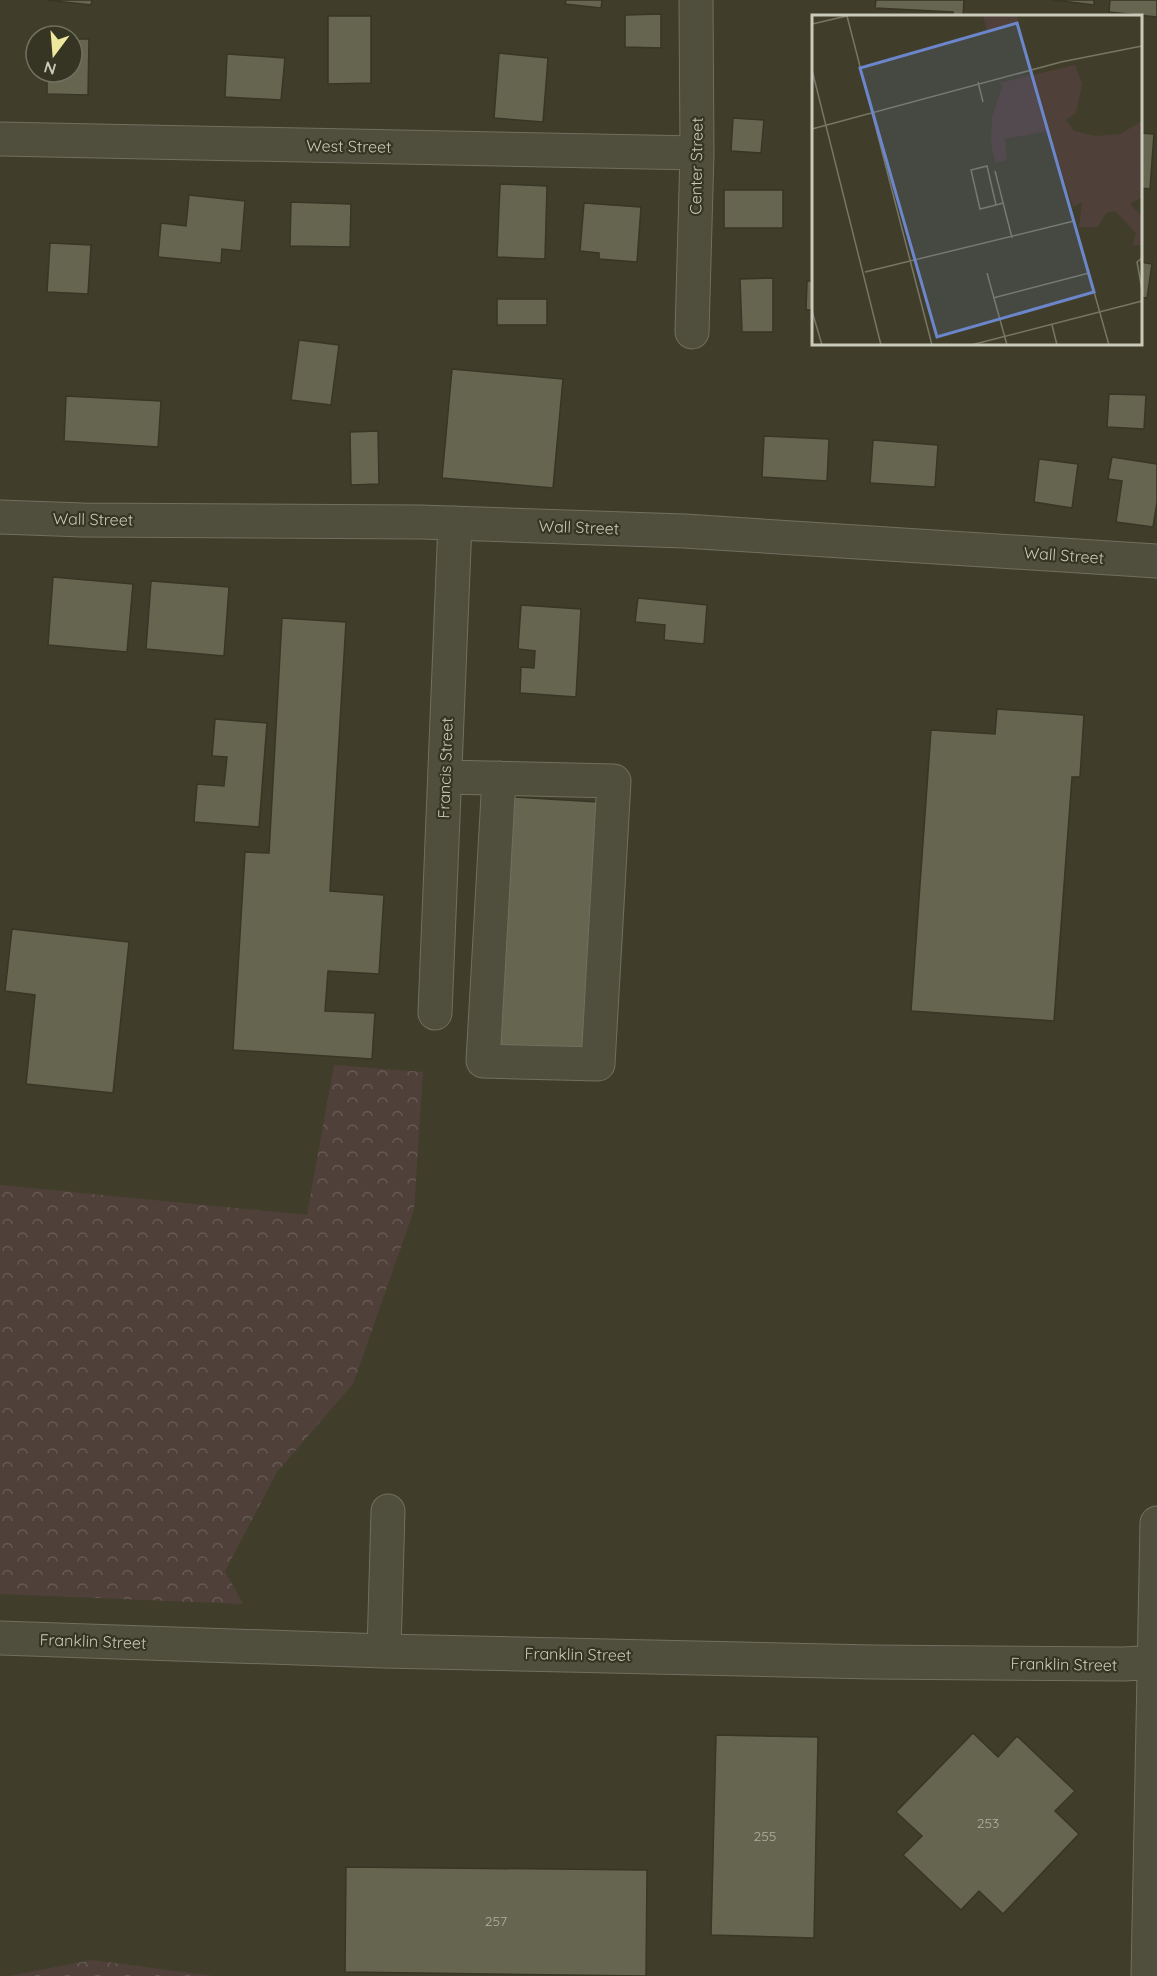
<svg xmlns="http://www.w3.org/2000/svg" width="1157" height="1976" font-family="Quicksand,sans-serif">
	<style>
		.forest { fill: url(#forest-crowns) }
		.building { fill: #66654f; stroke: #383625; stroke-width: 1.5 }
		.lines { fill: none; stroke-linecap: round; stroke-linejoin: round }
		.minor-casing { stroke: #716f5f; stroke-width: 35 }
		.minor { stroke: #504f3e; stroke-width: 33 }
		.labels { text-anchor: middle; stroke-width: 4.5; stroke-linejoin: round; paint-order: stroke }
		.number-label { font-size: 14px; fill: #b1b1a0 }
		.street-label { font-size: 16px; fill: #cacabb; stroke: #363423 }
		.inset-road { fill: none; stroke: #777665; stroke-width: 1.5 }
		.view { fill: #6b86cb; fill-opacity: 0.15; stroke: #6b86cb; stroke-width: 3 }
		.inset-edge { fill: none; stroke: #cacabb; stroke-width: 3 }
	</style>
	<defs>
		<pattern id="forest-crowns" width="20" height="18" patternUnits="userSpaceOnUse" patternTransform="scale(1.5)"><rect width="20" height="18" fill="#4f403a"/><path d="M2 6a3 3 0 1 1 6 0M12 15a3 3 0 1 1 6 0" fill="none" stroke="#675a55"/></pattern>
	</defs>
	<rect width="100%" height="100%" fill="#403e2b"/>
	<path class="forest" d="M 334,1065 L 423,1072 L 414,1210 L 353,1384 L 277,1472 L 225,1571 L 243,1604 L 0,1594 L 0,1185 L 307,1215 Z
		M 92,1960 L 213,1976 L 9,1976 Z"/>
	<path class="building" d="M 47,0 L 92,0 L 91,5 Z
		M 566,0 L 602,0 L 601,8 L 565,4 Z
		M 876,0 L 964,0 L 963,16 L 953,16 L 953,12 L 875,8 Z
		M 1053,0 L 1094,0 L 1094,5 Z
		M 1110,0 L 1157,0 L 1157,17 L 1109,12 Z
		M 661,14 L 661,48 L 625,47 L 625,15 Z
		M 328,16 L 371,16 L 371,83 L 328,84 Z
		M 72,39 L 89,39 L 88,95 L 47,94 L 47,72 L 72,72 Z
		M 499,53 L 548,58 L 543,122 L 494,118 Z
		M 227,54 L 285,58 L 281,100 L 225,97 Z
		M 733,118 L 764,120 L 761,153 L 731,151 Z
		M 1140,133 L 1154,134 L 1150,189 L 1140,188 Z
		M 500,184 L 547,186 L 545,259 L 497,257 Z
		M 724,190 L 783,190 L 783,228 L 724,228 Z
		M 189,195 L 245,201 L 241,251 L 222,249 L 221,263 L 158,257 L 161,223 L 186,226 Z
		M 291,202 L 351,204 L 350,247 L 290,246 Z
		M 584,203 L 641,207 L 637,262 L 599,259 L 599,253 L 580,251 Z
		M 50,243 L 91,245 L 88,294 L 47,292 Z
		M 1140,262 L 1152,264 L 1147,298 L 1140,297 Z
		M 773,278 L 773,332 L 742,332 L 740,279 Z
		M 807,281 L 814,281 L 814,310 L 806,310 Z
		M 497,299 L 547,299 L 547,325 L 497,325 Z
		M 299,340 L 339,345 L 331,405 L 291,400 Z
		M 452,369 L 563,379 L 553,488 L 442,478 Z
		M 1109,394 L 1146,395 L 1144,429 L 1107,427 Z
		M 66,396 L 161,401 L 158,447 L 64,441 Z
		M 378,431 L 379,484 L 351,485 L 350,432 Z
		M 764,436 L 829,439 L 827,481 L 762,477 Z
		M 873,440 L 938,445 L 935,487 L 870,483 Z
		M 1112,457 L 1157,464 L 1157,502 L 1153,527 L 1116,522 L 1122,481 L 1108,479 Z
		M 1039,459 L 1078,464 L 1072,508 L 1034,502 Z
		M 53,577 L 133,584 L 127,652 L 48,645 Z
		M 151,581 L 229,587 L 224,656 L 146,649 Z
		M 638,598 L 707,605 L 704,644 L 664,640 L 665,625 L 635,622 Z
		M 521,605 L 581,609 L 576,697 L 520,693 L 521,667 L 534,668 L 535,651 L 518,649 Z
		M 282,618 L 346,622 L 330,891 L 384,895 L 379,974 L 328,971 L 325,1011 L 375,1013 L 372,1059 L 233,1050 L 245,852 L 269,853 Z
		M 997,709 L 1084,715 L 1080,777 L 1072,777 L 1054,1021 L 911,1011 L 931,730 L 995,734 Z
		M 215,719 L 267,723 L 259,827 L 194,822 L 197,784 L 224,786 L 227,757 L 212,756 Z
		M 514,797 L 598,802 L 583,1057 L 499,1052 Z
		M 12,929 L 129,942 L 113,1093 L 26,1084 L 35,995 L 5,991 Z
		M 973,1733 L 998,1757 L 1017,1736 L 1075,1791 L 1055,1811 L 1079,1834 L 1003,1914 L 979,1891 L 961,1910 L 903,1855 L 922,1836 L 896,1812 Z
		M 716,1735 L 818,1737 L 814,1938 L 711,1935 Z
		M 346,1867 L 647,1870 L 646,1976 L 345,1972 Z"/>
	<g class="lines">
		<defs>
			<path id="minor" d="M 0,139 L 697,153
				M 692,332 L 697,153 L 696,0
				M 0,517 L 83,520 L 420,522 L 684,531 L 1157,561
				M 445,777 L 614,781 L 598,1064 L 483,1061 L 499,778
				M 435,1013 L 455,523
				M 0,1638 L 384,1651 L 873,1662 L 1124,1664 L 1157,1662
				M 384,1651 L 388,1511
				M 1148,1976 L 1157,1523"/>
		</defs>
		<use href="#minor" class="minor-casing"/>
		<use href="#minor" class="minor"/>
	</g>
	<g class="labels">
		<g class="number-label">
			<text x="988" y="1828">253</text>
			<text x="765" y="1841">255</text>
			<text x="496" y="1926">257</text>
		</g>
		<g class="street-label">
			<text transform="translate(349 146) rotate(1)" y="6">West Street</text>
			<text transform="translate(696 166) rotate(-89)" y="6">Center Street</text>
			<text transform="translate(93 519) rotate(1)" y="6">Wall Street</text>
			<text transform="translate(579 527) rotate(2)" y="6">Wall Street</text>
			<text transform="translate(1064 555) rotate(4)" y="6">Wall Street</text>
			<text transform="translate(445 768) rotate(-88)" y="6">Francis Street</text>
			<text transform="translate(93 1641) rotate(2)" y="6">Franklin Street</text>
			<text transform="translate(578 1654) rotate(1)" y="6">Franklin Street</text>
			<text transform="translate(1064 1664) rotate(1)" y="6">Franklin Street</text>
		</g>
	</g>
	<g transform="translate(812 15)">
		<rect width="330" height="330" fill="#403e2b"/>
		<path d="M 171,0 L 205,0 L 206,8 L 175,17 ZM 263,50 L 270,69 L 264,98 L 254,105 L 262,116 L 284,121 L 308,119 L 330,106 L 330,182 L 318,189 L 330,202 L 330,230 L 321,230 L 324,218 L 303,196 L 294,198 L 286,212 L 267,212 L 270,187 L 261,192 L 236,116 L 193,124 L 195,145 L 183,148 L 179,128 L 180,102 L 190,72 L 187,68 Z" fill="#4f403a"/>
		<path class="inset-road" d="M 0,9 L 35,1 L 120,330M 0,55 L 69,330M 166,67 L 171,87M 0,114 L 249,47 L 330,31M 183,156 L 200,223M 248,156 L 297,330M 184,190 L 175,151 L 159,155 L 168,194 L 184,190 L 191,188M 330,243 L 325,247 L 330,275M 53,257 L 262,206M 175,258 L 195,330M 181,283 L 277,258M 0,296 L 10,330M 240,310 L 245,330M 159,330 L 330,286"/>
		<path class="view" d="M 205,8 L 282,277 L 125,322 L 48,53 Z"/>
		<rect width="330" height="330" class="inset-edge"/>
	</g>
	<g transform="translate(54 54) rotate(196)"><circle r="28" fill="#363423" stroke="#717060" stroke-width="1.5"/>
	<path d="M0-4.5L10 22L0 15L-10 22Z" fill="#ede89e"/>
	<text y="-9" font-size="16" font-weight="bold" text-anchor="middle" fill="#cacabb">N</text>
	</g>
</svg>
